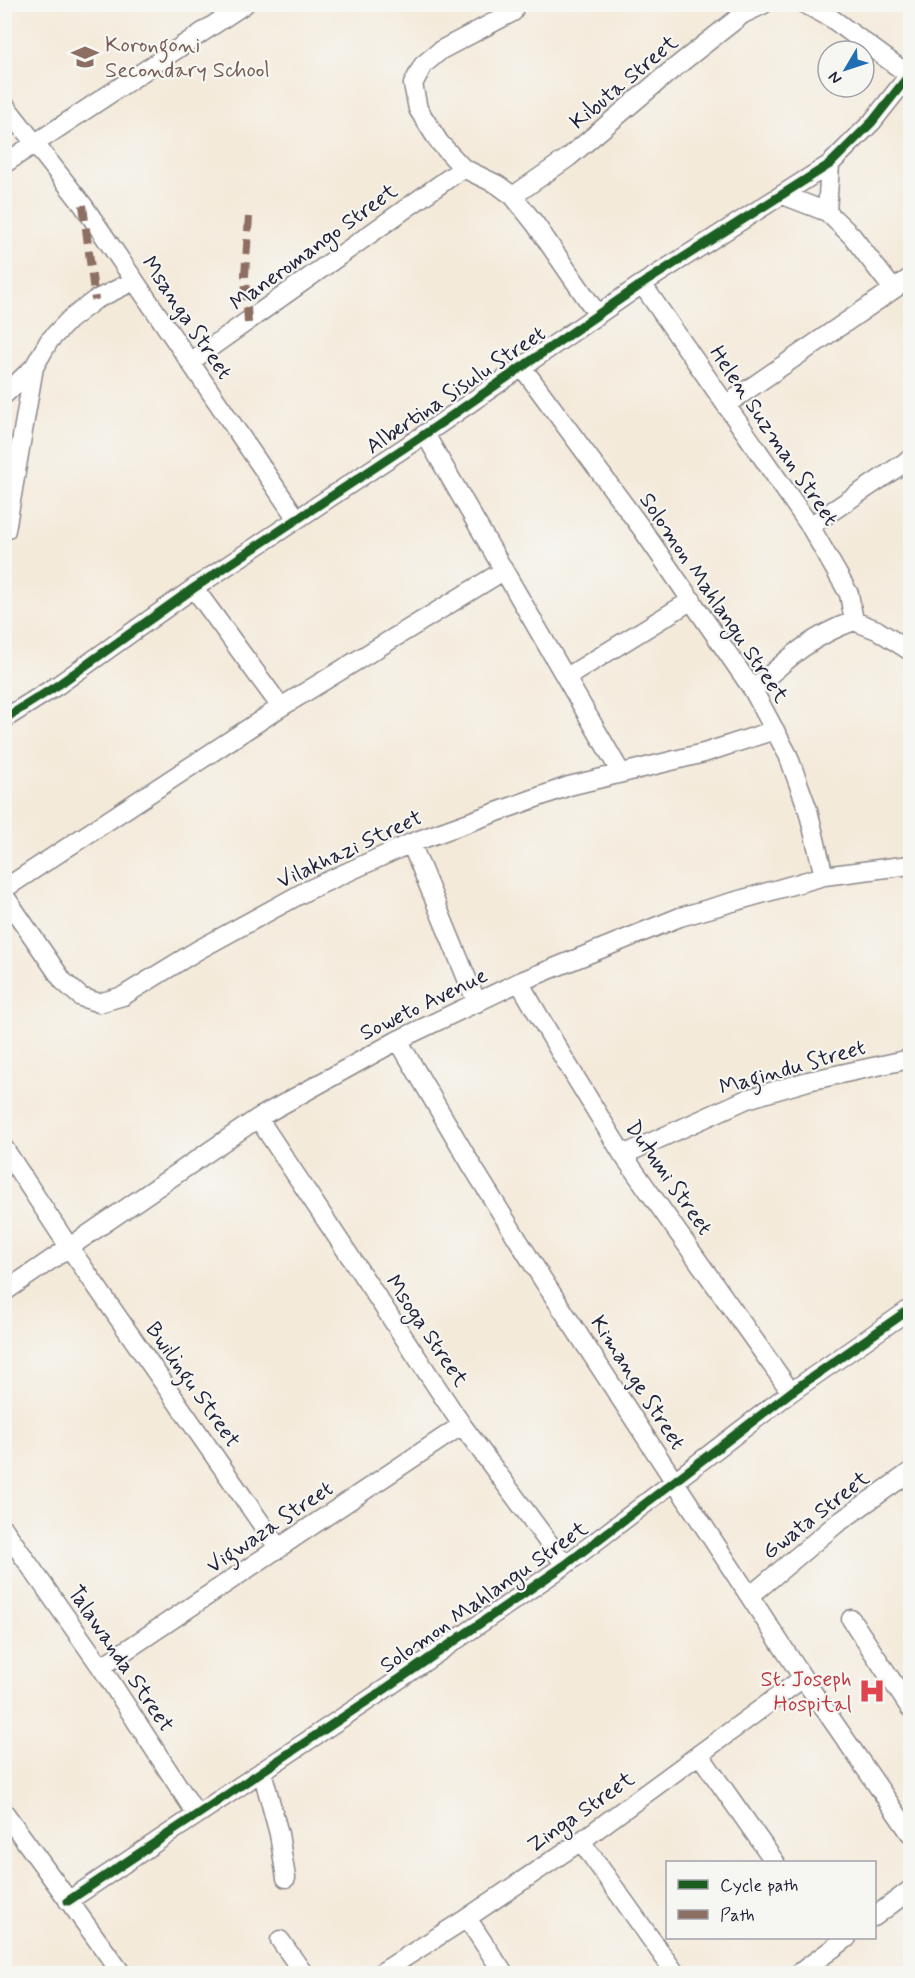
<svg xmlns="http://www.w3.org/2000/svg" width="915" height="1978" font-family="Mynerve,sans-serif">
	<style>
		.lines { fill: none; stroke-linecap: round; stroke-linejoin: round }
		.minor-casing { stroke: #8b868a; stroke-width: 21 }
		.minor { stroke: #fff; stroke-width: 18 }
		.quiet { stroke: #8d6e63; stroke-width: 8; stroke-dasharray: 15 8; stroke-linecap: butt }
		.cycleway-casing { stroke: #f6f6f2; stroke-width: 13 }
		.cycleway { stroke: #1b5e20; stroke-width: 9 }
		.labels { text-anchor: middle; stroke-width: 4.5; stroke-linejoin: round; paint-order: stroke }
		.education-label { font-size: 22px; fill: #785e54; stroke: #f6f6f2; text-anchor: start }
		.street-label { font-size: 22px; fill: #22223b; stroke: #f6f6f2 }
		.health-label { font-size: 22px; fill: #be3a42; stroke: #f6f6f2; text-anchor: end }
	</style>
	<rect width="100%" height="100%" fill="#f6f6f2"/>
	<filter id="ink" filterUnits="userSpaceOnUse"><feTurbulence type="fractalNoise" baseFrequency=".0167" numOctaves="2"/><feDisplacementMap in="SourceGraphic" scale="12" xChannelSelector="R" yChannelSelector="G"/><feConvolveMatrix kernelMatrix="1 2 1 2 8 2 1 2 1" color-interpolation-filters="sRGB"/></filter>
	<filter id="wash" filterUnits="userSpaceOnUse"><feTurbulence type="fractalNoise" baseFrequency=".008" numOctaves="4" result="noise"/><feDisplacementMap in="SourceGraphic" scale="24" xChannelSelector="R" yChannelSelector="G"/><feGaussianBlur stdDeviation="1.35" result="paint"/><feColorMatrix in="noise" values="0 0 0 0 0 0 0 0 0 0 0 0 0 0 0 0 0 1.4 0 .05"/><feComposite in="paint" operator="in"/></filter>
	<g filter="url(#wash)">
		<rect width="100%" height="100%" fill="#f4eada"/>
	</g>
	<g filter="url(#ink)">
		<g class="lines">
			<defs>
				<path id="minor" d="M 805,4 L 831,18 L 909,75
					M 513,12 L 441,50 L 423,65 L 413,84 L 418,109 L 439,142 L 463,168 L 498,185 L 513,196 L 536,225 L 598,315
					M 4,104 L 83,205 L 297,519
					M 4,164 L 245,4
					M 783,195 L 827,212 L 852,236 L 893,289
					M 513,196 L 569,157 L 668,73 L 743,14 L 764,4
					M 827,212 L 830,164
					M 642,284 L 810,526 L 849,594 L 854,621
					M 190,362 L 463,168
					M 522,367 L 642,529 L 753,690 L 788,755 L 808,810 L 824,876
					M 4,395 L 34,367
					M 727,404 L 910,278
					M 425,434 L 621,773
					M 810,526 L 910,459
					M 6,530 L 34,367 L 49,341 L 69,320 L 95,300 L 134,281
					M 194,588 L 281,707
					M 567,677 L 692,600
					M 753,690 C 786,660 811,636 854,621 L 877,630 L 910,651
					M 4,719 L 58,685 L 194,588 L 425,434 L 642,284 L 830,164 L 872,122 L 910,74
					M 411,843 L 477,1003
					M 4,889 L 281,707 L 503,571
					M 4,895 L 63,981 L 81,997 L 99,1003 L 123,996 L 198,950 L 306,891 L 411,843 L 569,786 L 704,753 L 775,730
					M 519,982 L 563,1057 L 623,1155 L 791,1392
					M 398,1040 L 472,1166 L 543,1280 L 803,1678 L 910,1833
					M 258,1118 L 462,1425 L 565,1565
					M 4,1148 L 69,1247 L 279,1549
					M 623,1155 L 747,1099 L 808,1081 L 910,1059
					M 4,1292 L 258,1118 L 398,1040 L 519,982 L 680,917 L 824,876 L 910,865
					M 4,1529 L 101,1667 L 197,1815
					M 750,1596 L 835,1525 L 910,1472
					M 851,1619 L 910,1708
					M 101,1667 L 462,1425
					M 699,1754 L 775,1862
					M 262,1771 L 279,1834 L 286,1878
					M 4,1812 L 122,1974
					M 581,1841 L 676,1974
					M 68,1901 L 385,1689 L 565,1565 L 791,1392 L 910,1309
					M 874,1917 L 910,1890
					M 467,1918 L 504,1974
					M 280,1940 L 304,1974
					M 379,1974 L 467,1918 L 581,1841 L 803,1678
					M 798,1974 L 847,1938"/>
			</defs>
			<use href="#minor" class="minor-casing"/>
			<use href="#minor" class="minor"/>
			<path class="quiet" d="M 83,205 L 95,300
				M 248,323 L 245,275 L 249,217"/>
			<defs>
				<path id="cycleway" d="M 4,719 L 58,685 L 194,588 L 425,434 L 642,284 L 830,164 L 872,122 L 910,74
					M 68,1901 L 385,1689 L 565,1565 L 791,1392 L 910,1309"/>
			</defs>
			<use href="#cycleway" class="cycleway-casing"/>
			<use href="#cycleway" class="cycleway"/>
		</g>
	</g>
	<defs>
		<symbol id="school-bare" viewBox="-9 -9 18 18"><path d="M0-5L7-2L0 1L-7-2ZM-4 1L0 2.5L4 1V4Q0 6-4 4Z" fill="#8d6e63" stroke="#f6f6f2" stroke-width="2.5" paint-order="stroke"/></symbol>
		<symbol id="hospital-bare" viewBox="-9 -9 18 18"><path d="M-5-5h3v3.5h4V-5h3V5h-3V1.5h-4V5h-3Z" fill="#e0444e" stroke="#f6f6f2" stroke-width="2.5" paint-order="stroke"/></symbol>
	</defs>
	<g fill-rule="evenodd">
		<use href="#school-bare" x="66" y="38" width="38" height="38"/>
		<use href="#hospital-bare" x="853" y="1672" width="38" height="38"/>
	</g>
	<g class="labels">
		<g class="education-label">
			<text x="105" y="52">Korongoni<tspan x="105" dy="25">Secondary School</tspan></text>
		</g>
		<g class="street-label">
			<text transform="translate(623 81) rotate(-40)" y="8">Kibuta Street</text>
			<text transform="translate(313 246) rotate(-36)" y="8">Maneromango Street</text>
			<text transform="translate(188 317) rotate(56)" y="8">Msanga Street</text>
			<text transform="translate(455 389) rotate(-34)" y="8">Albertina Sisulu Street</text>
			<text transform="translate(775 435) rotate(56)" y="8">Helen Suzman Street</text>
			<text transform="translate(715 597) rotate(56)" y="8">Solomon Mahlangu Street</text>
			<text transform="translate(349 848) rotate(-25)" y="8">Vilakhazi Street</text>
			<text transform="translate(423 1003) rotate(-26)" y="8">Soweto Avenue</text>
			<text transform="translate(792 1066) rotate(-16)" y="8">Magindu Street</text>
			<text transform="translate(670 1177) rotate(55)" y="8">Dutumi Street</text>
			<text transform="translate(428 1330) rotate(56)" y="8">Msoga Street</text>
			<text transform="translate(639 1382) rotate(57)" y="8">Kimange Street</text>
			<text transform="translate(194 1384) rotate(55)" y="8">Bwilingu Street</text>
			<text transform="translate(815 1514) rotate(-38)" y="8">Gwata Street</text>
			<text transform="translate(269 1526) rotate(-34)" y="8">Vigwaza Street</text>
			<text transform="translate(483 1596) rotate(-35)" y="8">Solomon Mahlangu Street</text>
			<text transform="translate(122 1658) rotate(56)" y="8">Talawanda Street</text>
			<text transform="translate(580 1811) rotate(-35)" y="8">Zinga Street</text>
		</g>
		<g class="health-label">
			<text x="852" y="1686">St. Joseph<tspan x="852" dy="25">Hospital</tspan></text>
		</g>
	</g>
	<rect width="915" height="1978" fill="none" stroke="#f6f6f2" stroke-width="24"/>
	<rect x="666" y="1861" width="210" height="78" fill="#f6f6f2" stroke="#a1a1a9" stroke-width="1.5"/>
	<rect x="678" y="1880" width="30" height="9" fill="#1b5e20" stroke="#a1a1a9" stroke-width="1.5"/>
	<text x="720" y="1891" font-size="18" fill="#22223b">Cycle path</text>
	<rect x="678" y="1910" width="30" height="9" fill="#8d6e63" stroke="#a1a1a9" stroke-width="1.5"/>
	<text x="720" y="1921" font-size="18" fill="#22223b">Path</text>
	<g transform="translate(846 69) rotate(231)"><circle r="28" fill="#f6f6f2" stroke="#a1a1a9" stroke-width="1.5"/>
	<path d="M0-4.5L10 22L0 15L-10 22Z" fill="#1f6fb2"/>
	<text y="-9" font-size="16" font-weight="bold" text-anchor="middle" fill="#22223b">N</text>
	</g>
</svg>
